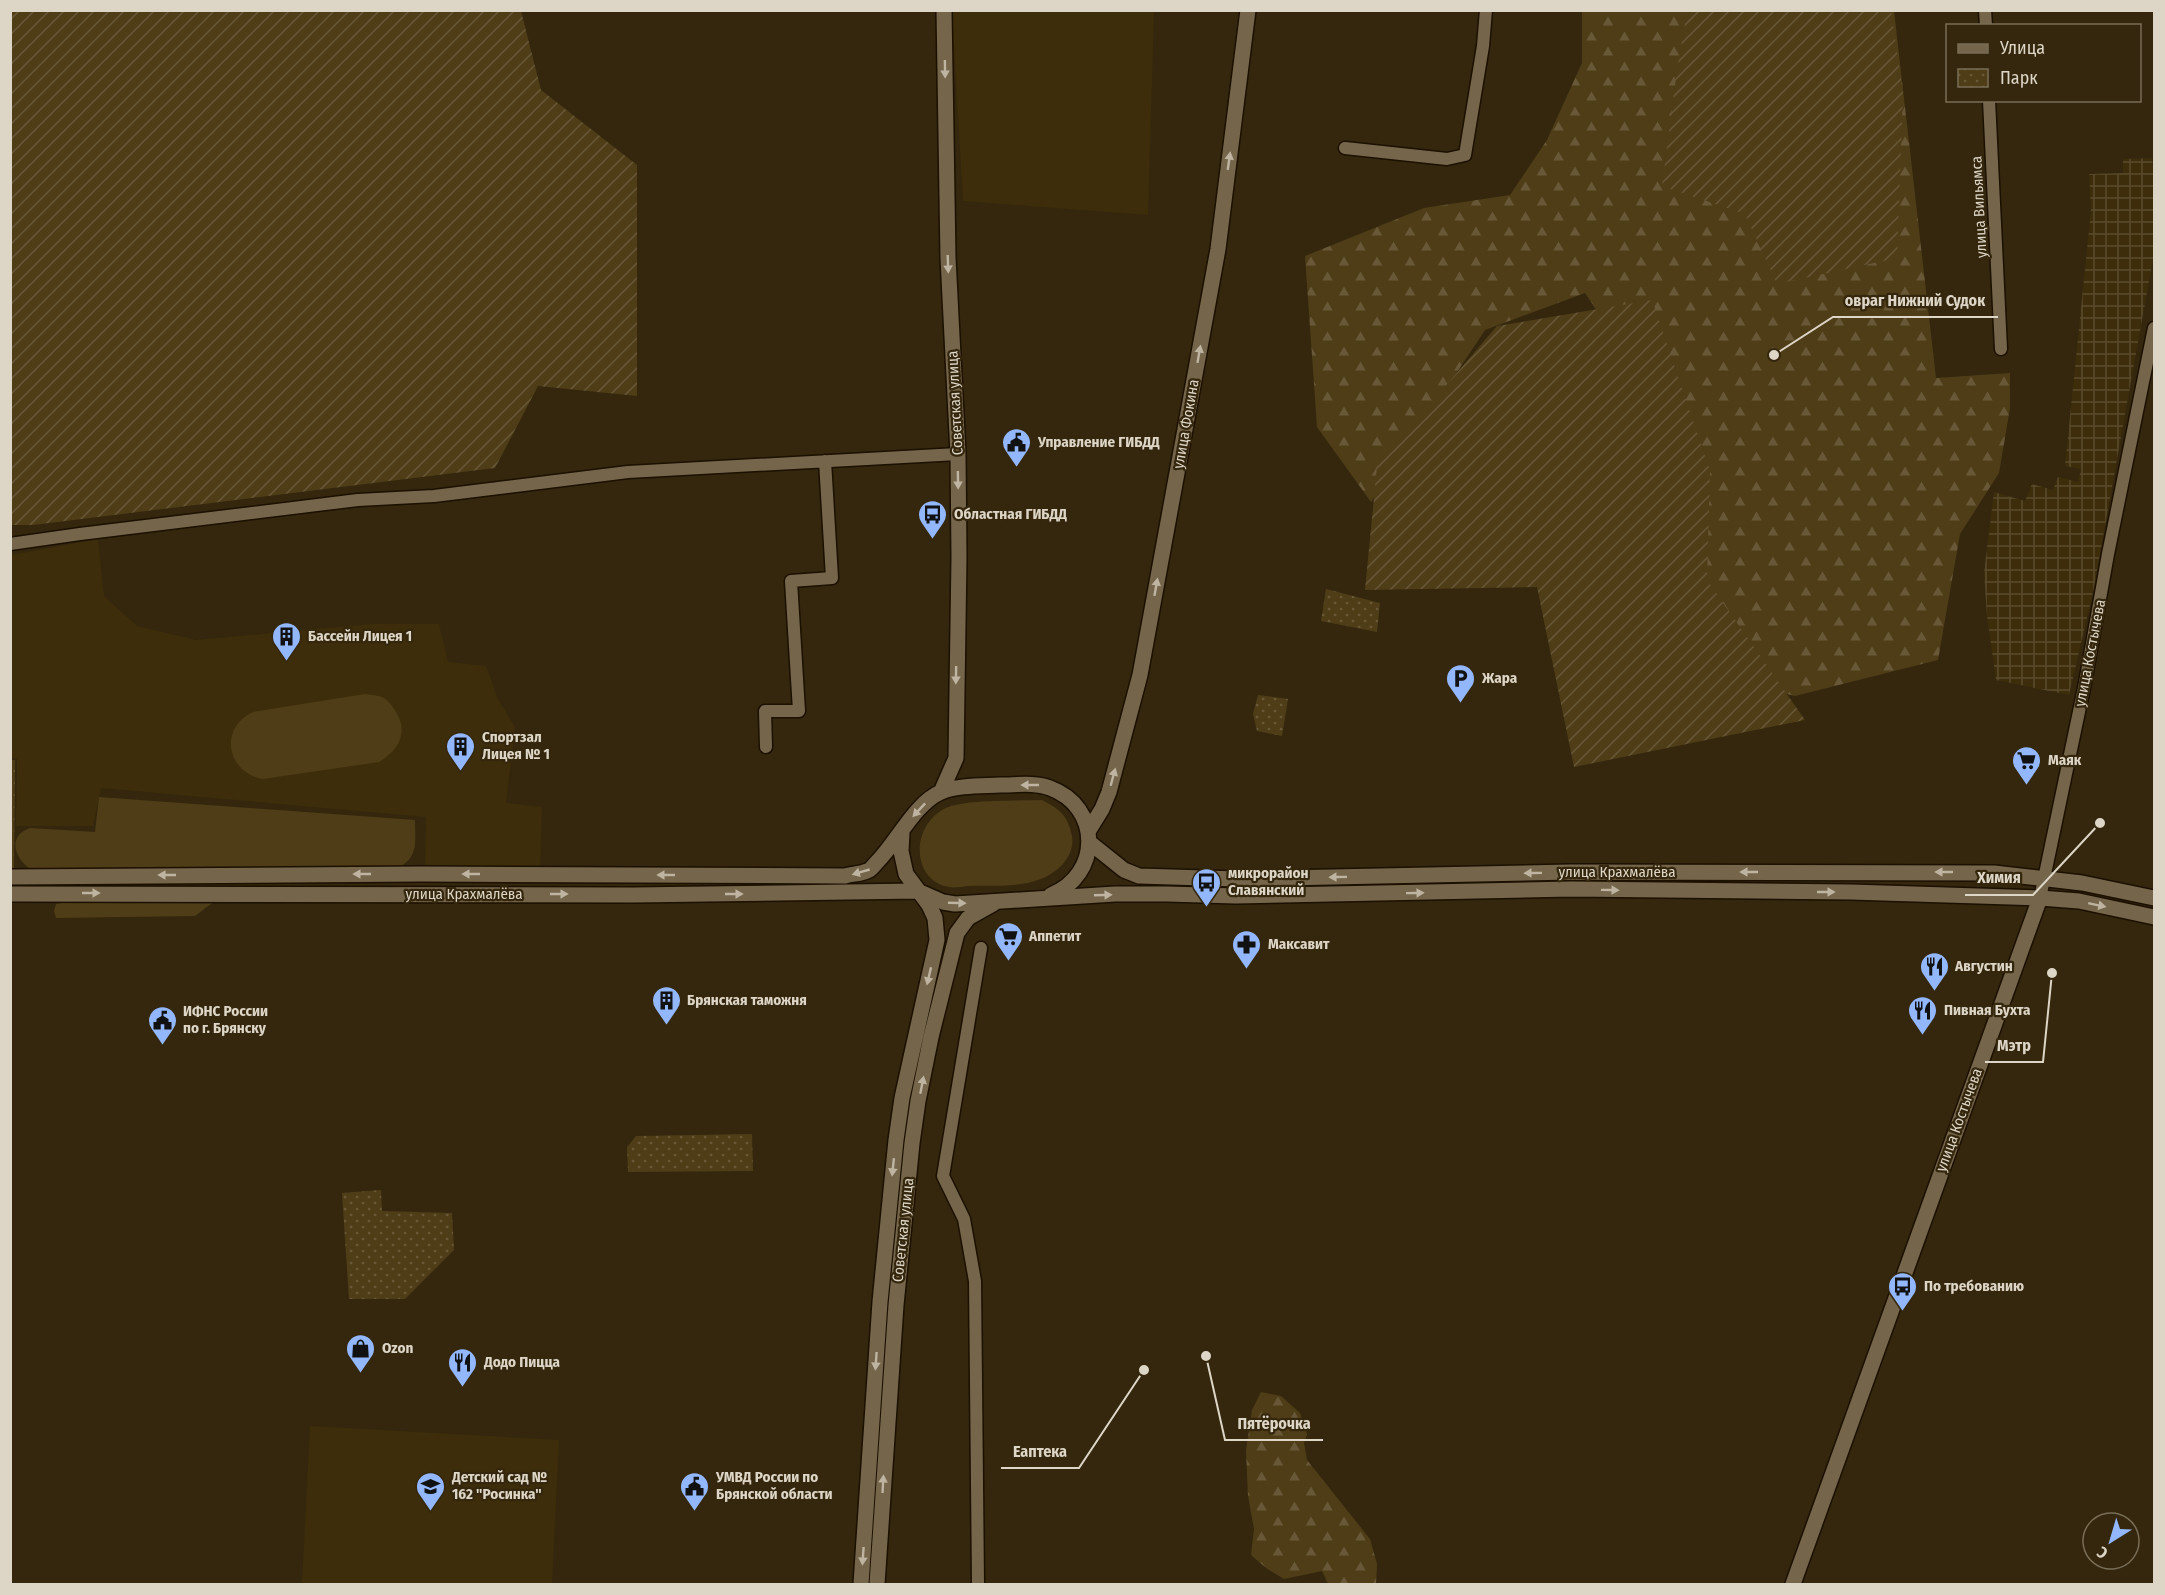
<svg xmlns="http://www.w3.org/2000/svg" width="2165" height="1595" font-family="'Fira Sans Condensed',sans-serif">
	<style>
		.built { fill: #3d2d0a }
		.industrial { fill: url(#industrial-grid) }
		.grass { fill: #4f3d17 }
		.forest { fill: url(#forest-firs) }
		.park { fill: url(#park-dots) }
		.garden { fill: url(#garden-furrows) }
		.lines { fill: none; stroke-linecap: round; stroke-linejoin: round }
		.street-casing { stroke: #1c1000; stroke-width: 15 }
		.secondary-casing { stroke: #1c1000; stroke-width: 18 }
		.street { stroke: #75664b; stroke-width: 12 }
		.secondary { stroke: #75664b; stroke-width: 15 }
		.oneway { fill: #beb4a1 }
		.labels { text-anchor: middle; stroke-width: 4.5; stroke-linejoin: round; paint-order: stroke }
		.street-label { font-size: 15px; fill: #ddd5c6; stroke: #34270d }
		.poi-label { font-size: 15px; font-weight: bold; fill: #ddd5c6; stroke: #34270d; text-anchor: start }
		.leader { fill: none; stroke: #ddd5c6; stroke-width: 2 }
		.callout-dot { fill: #ddd5c6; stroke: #34270d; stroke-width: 2 }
		.callout-label { font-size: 16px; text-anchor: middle; font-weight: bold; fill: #ddd5c6; stroke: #34270d; stroke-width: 4.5; stroke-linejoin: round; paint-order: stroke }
	</style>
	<defs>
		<pattern id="industrial-grid" width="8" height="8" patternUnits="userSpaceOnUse" patternTransform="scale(1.5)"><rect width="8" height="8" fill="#3d2d0a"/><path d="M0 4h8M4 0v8" fill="none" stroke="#594b2c"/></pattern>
		<pattern id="forest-firs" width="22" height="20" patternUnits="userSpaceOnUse" patternTransform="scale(1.5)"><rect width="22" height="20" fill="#4f3d17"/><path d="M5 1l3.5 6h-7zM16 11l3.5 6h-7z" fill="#685837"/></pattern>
		<pattern id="park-dots" width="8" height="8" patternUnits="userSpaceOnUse" patternTransform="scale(1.5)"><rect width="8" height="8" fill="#4f3d17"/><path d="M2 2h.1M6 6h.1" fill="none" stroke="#685837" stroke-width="1.8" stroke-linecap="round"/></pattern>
		<pattern id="garden-furrows" width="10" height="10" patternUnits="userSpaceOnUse" patternTransform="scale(1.5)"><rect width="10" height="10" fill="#4f3d17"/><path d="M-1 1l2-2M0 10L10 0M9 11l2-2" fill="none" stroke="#685837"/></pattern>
	</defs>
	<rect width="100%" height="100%" fill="#34270d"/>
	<path class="built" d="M 952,11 L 1154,11 L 1148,215 L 963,201 Z
		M 98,539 L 104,596 L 137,626 L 196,640 L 372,624 L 439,624 L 448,662 L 486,666 L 498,699 L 515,727 L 506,803 L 542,807 L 540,874 L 425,874 L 426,817 L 101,788 L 93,826 L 16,826 L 17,759 L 11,758 L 11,555 Z
		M 310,1426 L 559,1440 L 552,1584 L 302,1584 Z"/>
	<path class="industrial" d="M 2152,158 L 2154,180 L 2154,253 L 2094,587 L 2069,695 L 1996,680 L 1987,616 L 1984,573 L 1994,492 L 2025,501 L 2032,484 L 2053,490 L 2058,477 L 2078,482 L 2081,469 L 2065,466 L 2091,210 L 2089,174 L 2123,173 L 2123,159 Z"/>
	<path class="grass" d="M 365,694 C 371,695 378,695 384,698 C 389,701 393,707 396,712 C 409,733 398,751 379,762 L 263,779 C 227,773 218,728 253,712 Z
		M 99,797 L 415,820 C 415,843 419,856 398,868 L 32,870 C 15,860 6,836 30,828 L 95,832 Z
		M 1042,800 C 1059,809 1068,815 1072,836 C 1074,847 1069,857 1062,865 C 1038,890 1000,885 967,886 C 962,887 954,888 949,887 C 910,880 911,824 946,808 C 964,799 1020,801 1042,800 Z
		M 215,901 L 195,916 L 56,918 L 54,911 L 56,904 L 68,902 Z"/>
	<path class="forest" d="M 1582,11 L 1894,11 L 1936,378 L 2010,373 L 2010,408 L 1999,473 L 1960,534 L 1938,660 L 1795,696 L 1727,679 L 1615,337 L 1585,293 L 1485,330 L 1371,502 L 1317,427 L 1305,256 L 1424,208 L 1510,195 L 1547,140 L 1582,63 Z
		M 1261,1392 L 1281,1396 L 1300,1413 L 1307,1434 L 1304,1443 L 1307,1460 L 1370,1539 L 1377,1564 L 1376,1584 L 1328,1584 L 1322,1571 L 1284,1579 L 1266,1568 L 1251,1555 L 1254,1529 L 1248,1496 L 1246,1450 L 1252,1410 Z"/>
	<path class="park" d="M 1326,589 L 1380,603 L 1377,632 L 1321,621 Z
		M 1258,695 L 1288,699 L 1282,736 L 1257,731 L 1253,714 Z
		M 10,760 L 15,760 L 14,871 L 10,871 Z
		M 752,1134 L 753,1171 L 628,1172 L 627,1147 L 636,1136 Z
		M 381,1190 L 382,1211 L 452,1213 L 454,1250 L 405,1299 L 349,1299 L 342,1193 Z"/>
	<path class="garden" d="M 11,10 L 521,11 L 541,90 L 637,165 L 637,396 L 538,386 L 495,468 L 33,525 L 11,525 Z
		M 1687,11 L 1891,11 L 1903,93 L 1897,258 L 1777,284 L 1745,214 L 1662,186 L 1677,70 Z
		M 1652,300 L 1710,471 L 1707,580 L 1805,720 L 1574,767 L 1537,587 L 1365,590 L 1377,466 L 1497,326 Z"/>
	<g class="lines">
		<defs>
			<path id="street" d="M 1985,10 L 1986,26
				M 1989,100 L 2001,349
				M 1345,148 L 1447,159 L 1465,155 L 1483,46 L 1486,10
				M 10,544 L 80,534 L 358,500 L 434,496 L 628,472 L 958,454
				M 766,747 L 765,711 L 799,711 L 791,581 L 832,578 L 825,461
				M 2040,898 L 2085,683 L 2108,554 L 2154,328
				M 978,1584 L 975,1281 L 964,1219 L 943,1176 L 981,948"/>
			<path id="secondary" d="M 941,792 L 956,758 L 959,557 L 958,454 L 948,258 L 944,10
				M 1089,830 L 1102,809 L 1109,792 L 1140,675 L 1218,249 L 1248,10
				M 1089,842 L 1124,870 L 1139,876 L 1237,879 L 1570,872 L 1994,873 L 2082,883 L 2154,898
				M 10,877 L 421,874 L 845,876 C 852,874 860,874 867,871 C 871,870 874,865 877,862 C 897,842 915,803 941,792 C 958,785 982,786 1000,785 C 1016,785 1035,782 1050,788 C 1102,807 1101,875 1051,895
				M 10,894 L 633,895 L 918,891 L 943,902 L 955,904 L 1115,894 L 1167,894 L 1236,896 L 1571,889 L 1851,892 L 2040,898 L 2079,901 L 2154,917
				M 861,1584 L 880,1302 L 896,1140 L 902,1098 L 937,940 L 935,918 L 929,905 L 906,874 L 901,851 L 902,833
				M 877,1584 L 896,1305 L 912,1143 L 918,1101 L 931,1037 L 957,933 L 968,918 L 993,904
				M 1793,1584 L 2040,898"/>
		</defs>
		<use href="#street" class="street-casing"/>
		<use href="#secondary" class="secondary-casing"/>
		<use href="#street" class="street"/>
		<use href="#secondary" class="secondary"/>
	</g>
	<defs><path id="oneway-solid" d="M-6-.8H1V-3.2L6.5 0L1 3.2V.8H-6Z" transform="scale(1.5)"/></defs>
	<g class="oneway">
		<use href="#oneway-solid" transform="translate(945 69) rotate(89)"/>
		<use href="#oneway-solid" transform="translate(1229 161) rotate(-82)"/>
		<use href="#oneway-solid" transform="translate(948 264) rotate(88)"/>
		<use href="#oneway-solid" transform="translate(1199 354) rotate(-80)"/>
		<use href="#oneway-solid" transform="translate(958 480) rotate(89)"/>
		<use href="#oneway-solid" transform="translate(1156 587) rotate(-80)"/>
		<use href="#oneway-solid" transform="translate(956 675) rotate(91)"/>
		<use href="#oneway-solid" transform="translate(1113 777) rotate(-75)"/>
		<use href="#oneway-solid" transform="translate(1030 785) rotate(-180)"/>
		<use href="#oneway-solid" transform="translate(919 810) rotate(133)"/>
		<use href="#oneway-solid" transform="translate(861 872) rotate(164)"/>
		<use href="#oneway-solid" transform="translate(1749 872) rotate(180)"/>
		<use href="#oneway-solid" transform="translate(1944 872) rotate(-180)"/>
		<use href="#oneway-solid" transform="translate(1533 873) rotate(179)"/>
		<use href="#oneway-solid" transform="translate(362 874) rotate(180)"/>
		<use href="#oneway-solid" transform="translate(471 874) rotate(-180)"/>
		<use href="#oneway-solid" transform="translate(167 875) rotate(180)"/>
		<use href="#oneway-solid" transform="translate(666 875) rotate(-180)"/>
		<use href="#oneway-solid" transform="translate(1338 877) rotate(179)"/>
		<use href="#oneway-solid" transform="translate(1610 890) rotate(1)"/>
		<use href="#oneway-solid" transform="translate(1826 892)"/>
		<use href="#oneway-solid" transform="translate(91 893)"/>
		<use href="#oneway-solid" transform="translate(1415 893) rotate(-1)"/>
		<use href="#oneway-solid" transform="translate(559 894)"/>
		<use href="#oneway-solid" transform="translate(734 894)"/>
		<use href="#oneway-solid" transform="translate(1103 895) rotate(-2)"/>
		<use href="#oneway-solid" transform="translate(957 903) rotate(2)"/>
		<use href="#oneway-solid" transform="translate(2097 905) rotate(12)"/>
		<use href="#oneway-solid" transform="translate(929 976) rotate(103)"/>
		<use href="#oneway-solid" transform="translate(922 1085) rotate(-79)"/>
		<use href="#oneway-solid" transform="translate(893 1167) rotate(96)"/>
		<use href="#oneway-solid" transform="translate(876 1361) rotate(94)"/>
		<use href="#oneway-solid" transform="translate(883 1484) rotate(-87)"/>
		<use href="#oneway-solid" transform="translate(863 1556) rotate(94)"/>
	</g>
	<defs>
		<symbol id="civic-pin" viewBox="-11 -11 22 30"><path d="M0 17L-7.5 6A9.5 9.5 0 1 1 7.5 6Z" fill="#92b7fd" stroke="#34270d"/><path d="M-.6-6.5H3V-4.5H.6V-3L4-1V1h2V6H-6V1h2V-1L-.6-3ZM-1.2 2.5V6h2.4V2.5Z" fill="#111"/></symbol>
		<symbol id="bus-pin" viewBox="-11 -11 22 30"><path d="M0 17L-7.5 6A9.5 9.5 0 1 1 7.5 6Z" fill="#92b7fd" stroke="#34270d"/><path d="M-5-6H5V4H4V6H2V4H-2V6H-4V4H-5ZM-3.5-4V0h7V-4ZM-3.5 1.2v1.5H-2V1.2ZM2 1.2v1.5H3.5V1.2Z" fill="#111"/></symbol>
		<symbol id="building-pin" viewBox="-11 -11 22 30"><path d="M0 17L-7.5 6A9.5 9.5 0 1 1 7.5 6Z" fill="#92b7fd" stroke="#34270d"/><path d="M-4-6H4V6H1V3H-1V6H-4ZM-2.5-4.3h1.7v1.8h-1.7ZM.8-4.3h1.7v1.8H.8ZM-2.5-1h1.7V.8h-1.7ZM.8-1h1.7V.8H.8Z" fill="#111"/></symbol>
		<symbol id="parking-pin" viewBox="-11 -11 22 30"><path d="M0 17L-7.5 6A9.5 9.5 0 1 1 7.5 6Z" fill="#92b7fd" stroke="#34270d"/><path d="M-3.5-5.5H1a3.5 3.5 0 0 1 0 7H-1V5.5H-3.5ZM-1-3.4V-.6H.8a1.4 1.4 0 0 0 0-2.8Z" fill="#111"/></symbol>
		<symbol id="supermarket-pin" viewBox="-11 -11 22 30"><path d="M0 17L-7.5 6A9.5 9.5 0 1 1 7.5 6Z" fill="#92b7fd" stroke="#34270d"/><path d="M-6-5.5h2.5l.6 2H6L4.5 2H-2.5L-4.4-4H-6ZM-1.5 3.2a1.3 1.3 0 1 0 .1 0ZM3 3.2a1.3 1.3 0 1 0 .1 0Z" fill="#111"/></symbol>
		<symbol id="pharmacy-pin" viewBox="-11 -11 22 30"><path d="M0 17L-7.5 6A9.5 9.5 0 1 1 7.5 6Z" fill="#92b7fd" stroke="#34270d"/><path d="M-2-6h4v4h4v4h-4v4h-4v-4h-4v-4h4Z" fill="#111"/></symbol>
		<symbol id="restaurant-pin" viewBox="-11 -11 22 30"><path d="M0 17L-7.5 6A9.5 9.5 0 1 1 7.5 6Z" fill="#92b7fd" stroke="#34270d"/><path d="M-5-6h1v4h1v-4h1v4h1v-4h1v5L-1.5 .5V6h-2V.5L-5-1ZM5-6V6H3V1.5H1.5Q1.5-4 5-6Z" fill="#111"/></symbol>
		<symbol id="shop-pin" viewBox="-11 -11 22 30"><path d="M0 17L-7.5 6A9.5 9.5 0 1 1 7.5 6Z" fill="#92b7fd" stroke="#34270d"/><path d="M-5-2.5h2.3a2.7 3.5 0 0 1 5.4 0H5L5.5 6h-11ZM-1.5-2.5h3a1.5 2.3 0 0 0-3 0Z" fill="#111"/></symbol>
		<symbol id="school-pin" viewBox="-11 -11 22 30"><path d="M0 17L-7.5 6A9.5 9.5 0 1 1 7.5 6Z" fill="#92b7fd" stroke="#34270d"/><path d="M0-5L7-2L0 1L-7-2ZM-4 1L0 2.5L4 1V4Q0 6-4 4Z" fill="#111"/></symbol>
	</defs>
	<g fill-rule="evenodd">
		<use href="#civic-pin" x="1000" y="426" width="33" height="45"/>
		<use href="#bus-pin" x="916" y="498" width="33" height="45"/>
		<use href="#building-pin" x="270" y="620" width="33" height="45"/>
		<use href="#parking-pin" x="1444" y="662" width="33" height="45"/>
		<use href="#building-pin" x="444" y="730" width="33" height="45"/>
		<use href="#supermarket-pin" x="2010" y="744" width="33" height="45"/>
		<use href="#bus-pin" x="1190" y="866" width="33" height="45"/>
		<use href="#supermarket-pin" x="992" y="920" width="33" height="45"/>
		<use href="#pharmacy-pin" x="1230" y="928" width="33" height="45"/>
		<use href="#restaurant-pin" x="1918" y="950" width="33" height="45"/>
		<use href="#building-pin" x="650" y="984" width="33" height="45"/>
		<use href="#restaurant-pin" x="1906" y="994" width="33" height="45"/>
		<use href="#civic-pin" x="146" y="1004" width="33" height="45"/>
		<use href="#bus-pin" x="1886" y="1270" width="33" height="45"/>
		<use href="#shop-pin" x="344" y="1332" width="33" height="45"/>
		<use href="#restaurant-pin" x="446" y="1346" width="33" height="45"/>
		<use href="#school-pin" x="414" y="1470" width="33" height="45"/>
		<use href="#civic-pin" x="678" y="1470" width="33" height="45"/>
	</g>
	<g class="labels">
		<g class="street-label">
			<text transform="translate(1979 207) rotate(-93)" y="5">улица Вильямса</text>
			<text transform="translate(955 403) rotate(-93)" y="5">Советская улица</text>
			<text transform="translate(1186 424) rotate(-80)" y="5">улица Фокина</text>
			<text transform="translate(2090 653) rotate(-79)" y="5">улица Костычева</text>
			<text x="1617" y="877">улица Крахмалёва</text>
			<text x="464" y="899">улица Крахмалёва</text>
			<text transform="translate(1959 1120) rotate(-70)" y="5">улица Костычева</text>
			<text transform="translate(903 1230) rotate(-84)" y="5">Советская улица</text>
		</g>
		<g class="poi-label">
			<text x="1038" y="447">Управление ГИБДД</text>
			<text x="954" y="519">Областная ГИБДД</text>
			<text x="308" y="641">Бассейн Лицея 1</text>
			<text x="1482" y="683">Жара</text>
			<text x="482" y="742">Спортзал<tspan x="482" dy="17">Лицея № 1</tspan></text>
			<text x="2048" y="765">Маяк</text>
			<text x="1228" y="878">микрорайон<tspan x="1228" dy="17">Славянский</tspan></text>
			<text x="1029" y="941">Аппетит</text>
			<text x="1268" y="949">Максавит</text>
			<text x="1955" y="971">Августин</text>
			<text x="687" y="1005">Брянская таможня</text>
			<text x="1944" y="1015">Пивная Бухта</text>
			<text x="183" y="1016">ИФНС России<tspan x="183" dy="17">по г. Брянску</tspan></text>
			<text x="1924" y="1291">По требованию</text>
			<text x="382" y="1353">Ozon</text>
			<text x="484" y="1367">Додо Пицца</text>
			<text x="452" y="1482">Детский сад №<tspan x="452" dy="17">162 "Росинка"</tspan></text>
			<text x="716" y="1482">УМВД России по<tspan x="716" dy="17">Брянской области</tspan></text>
		</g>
	</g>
	<path class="leader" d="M1774 355L1833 317H1998M2100 823L2033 895H1965M2052 973L2043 1062H1985M1206 1356L1225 1440H1323M1144 1370L1079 1468H1001"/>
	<g class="callout-dot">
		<circle cx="1774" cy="355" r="6"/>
		<circle cx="2100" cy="823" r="6"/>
		<circle cx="2052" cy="973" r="6"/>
		<circle cx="1206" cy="1356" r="6"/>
		<circle cx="1144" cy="1370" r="6"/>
	</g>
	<g class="callout-label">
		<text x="1915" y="306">овраг Нижний Судок</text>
		<text x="1999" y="883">Химия</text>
		<text x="2014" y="1051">Мэтр</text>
		<text x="1274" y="1429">Пятёрочка</text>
		<text x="1040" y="1457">Еаптека</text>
	</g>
	<rect width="2165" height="1595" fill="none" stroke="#ddd5c6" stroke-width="24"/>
	<rect x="1946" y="24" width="195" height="78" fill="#34270d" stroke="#786d57" stroke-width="1.5"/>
	<rect x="1958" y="44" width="30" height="9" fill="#75664b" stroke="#786d57" stroke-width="1.5"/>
	<text x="2000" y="54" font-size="18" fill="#ddd5c6">Улица</text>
	<rect x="1958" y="69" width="30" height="18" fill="url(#park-dots)" stroke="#786d57" stroke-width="1.5"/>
	<text x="2000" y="84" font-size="18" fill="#ddd5c6">Парк</text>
	<g transform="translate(2111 1541) rotate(217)"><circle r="28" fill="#34270d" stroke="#786d57" stroke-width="1.5"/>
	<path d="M0-4.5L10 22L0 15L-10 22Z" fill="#92b7fd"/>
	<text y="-9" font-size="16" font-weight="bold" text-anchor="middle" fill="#ddd5c6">С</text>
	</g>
</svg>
